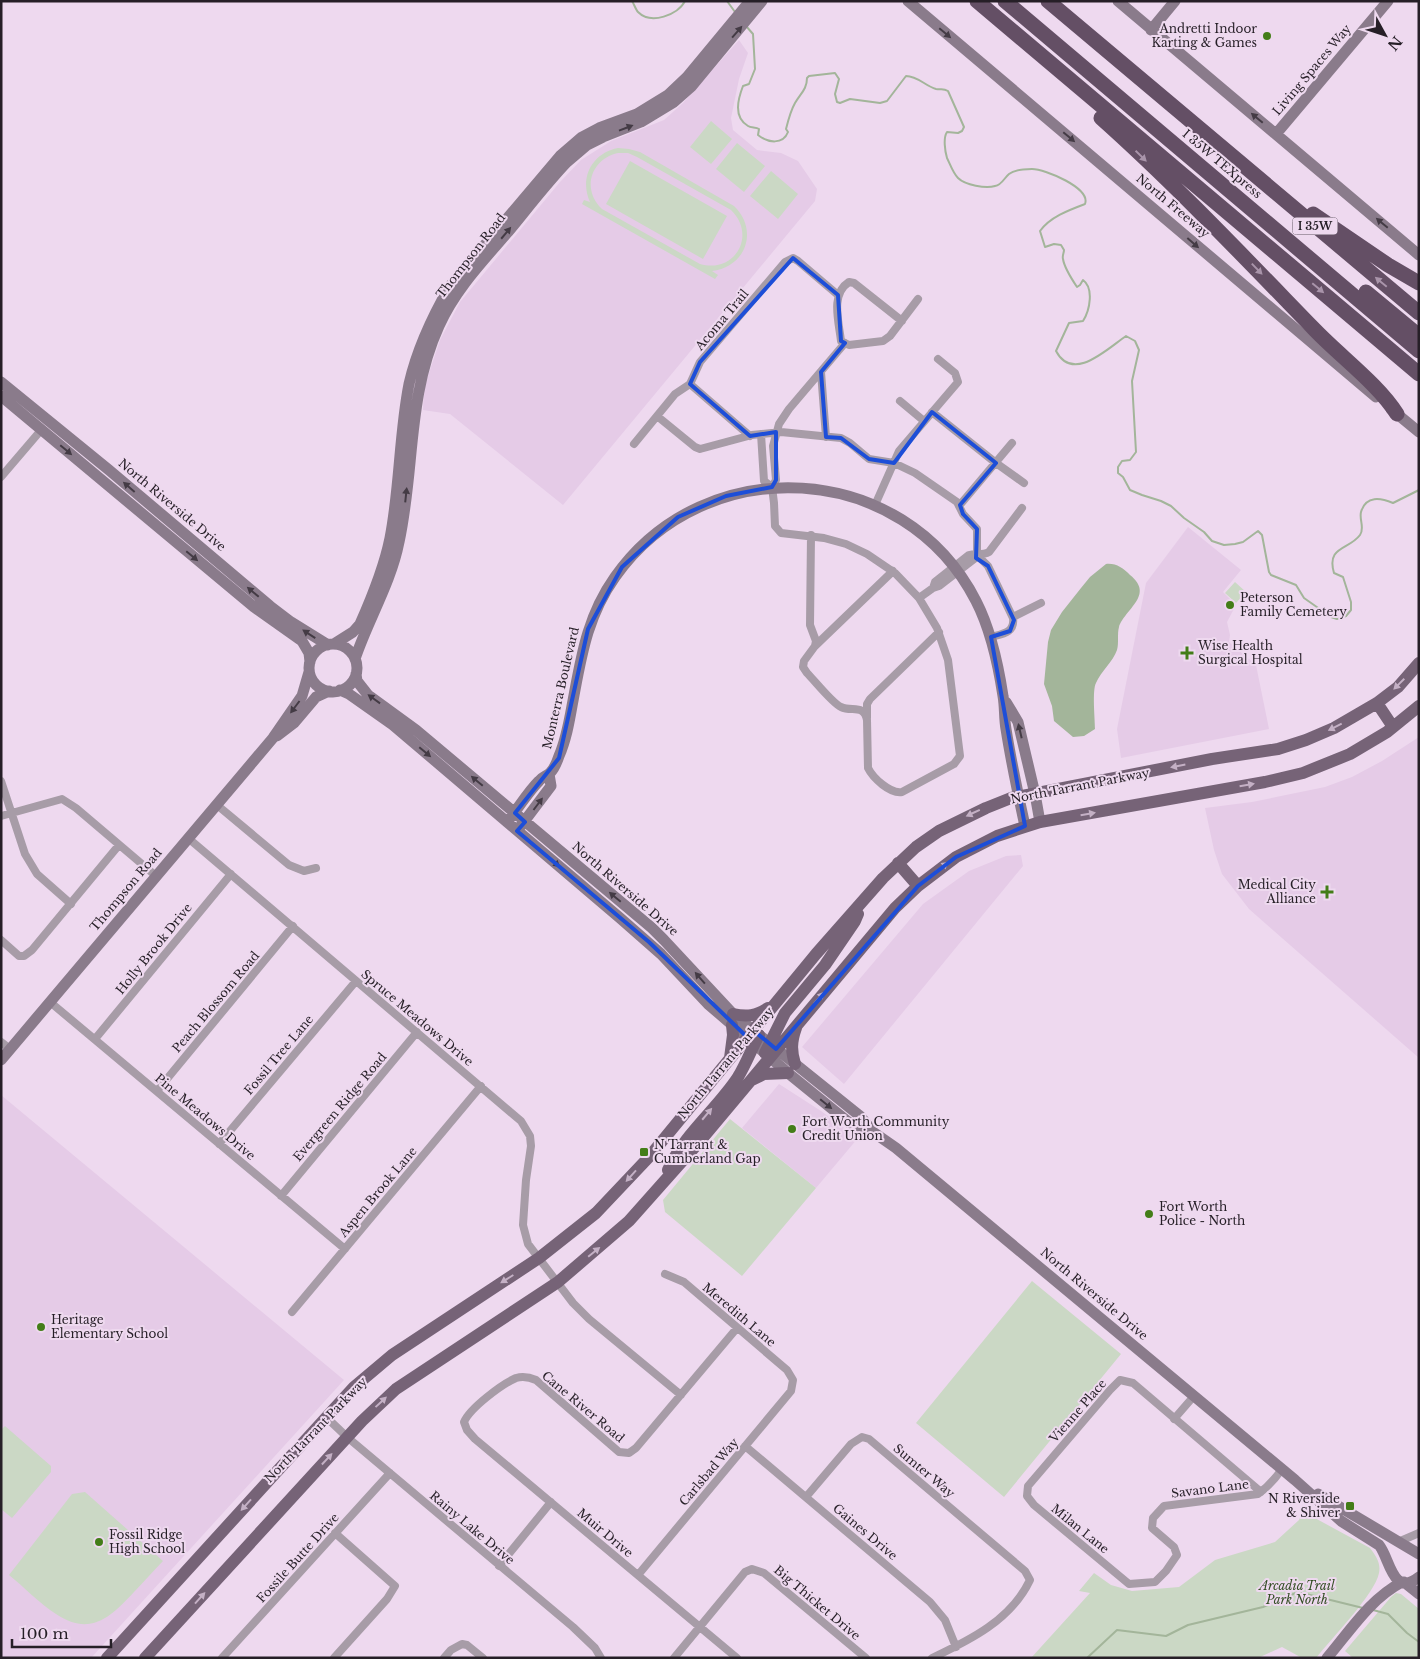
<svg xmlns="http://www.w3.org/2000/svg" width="1420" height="1659" font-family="'Libre Baskerville',serif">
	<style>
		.built { fill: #e5cbe7 }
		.green { fill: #cbd8c5; fill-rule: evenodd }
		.water { fill: #a3b59a }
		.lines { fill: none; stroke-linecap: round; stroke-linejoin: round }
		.stream { stroke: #a3b59a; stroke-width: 2 }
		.street { stroke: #a79ca7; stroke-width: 8 }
		.secondary { stroke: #8a7b8b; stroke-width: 11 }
		.primary { stroke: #766377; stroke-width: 12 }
		.highway { stroke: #644f65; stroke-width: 15 }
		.oneway { fill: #443b45 }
		.oneway2 { fill: #a994aa }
		.oneway3 { fill: #c4b0c5 }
		.marked { fill: none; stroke: #1d4ed8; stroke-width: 4; stroke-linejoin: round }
		.poi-dot { fill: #437d18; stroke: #eed9ef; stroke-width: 2 }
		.labels { text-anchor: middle; stroke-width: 4; stroke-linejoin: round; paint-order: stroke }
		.shield { fill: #eed9ef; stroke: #625763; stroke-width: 1 }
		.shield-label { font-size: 11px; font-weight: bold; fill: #261f27 }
		.poi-label { font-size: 12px; fill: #261f27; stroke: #eed9ef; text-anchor: start }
		.street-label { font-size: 12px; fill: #261f27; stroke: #eed9ef }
		.park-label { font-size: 12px; font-style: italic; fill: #334e24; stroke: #eed9ef }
	</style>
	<rect width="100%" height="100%" fill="#eed9ef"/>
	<path class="built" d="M 739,40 L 748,53 L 739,79 L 731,118 L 733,130 L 757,150 L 781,153 L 798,161 L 817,189 L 815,201 L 563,505 L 450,414 L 423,410 L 424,388 L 440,340 L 460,302 L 560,182 L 581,160 L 611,141 L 664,120 L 683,103 Z
		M 1188,527 L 1241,570 L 1223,592 L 1236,605 L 1227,622 L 1230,635 L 1229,642 L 1256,665 L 1269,729 L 1121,758 L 1117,729 L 1146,583 Z
		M 1419,737 L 1419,1058 L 1249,909 L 1222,874 L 1214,850 L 1205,808 L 1252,802 L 1325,787 L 1352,777 L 1382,761 Z
		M 1021,855 L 1023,866 L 844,1084 L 802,1047 L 923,904 L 969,871 L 1006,856 Z
		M 779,1084 L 821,1111 L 858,1138 L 816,1188 L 742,1128 Z
		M 1,1095 L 344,1380 L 91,1658 L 1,1658 Z"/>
	<path class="green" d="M 711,121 L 732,139 L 711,164 L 690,147 Z
		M 737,143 L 765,166 L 744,192 L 716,169 Z
		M 618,148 L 629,149 L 640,152 L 734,206 C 759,230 746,267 712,271 L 718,275 L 715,279 L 582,204 L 584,200 L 590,202 C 579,178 592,153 618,148 ZM 618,153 L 628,153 L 637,157 L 731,210 C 757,235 735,274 700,264 L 602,209 C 581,189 591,159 618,153 Z
		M 630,161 L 727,216 L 703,259 L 606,204 Z
		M 771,171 L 798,194 L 778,219 L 750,196 Z
		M 1235,582 L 1246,592 L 1236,603 L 1225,593 Z
		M 730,1119 L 816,1188 L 742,1276 L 665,1212 L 663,1200 Z
		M 1032,1281 L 1121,1354 L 1004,1497 L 916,1423 Z
		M 5,1426 L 51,1466 L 51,1472 L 12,1518 L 1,1509 L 1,1430 Z
		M 85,1492 L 163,1561 C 153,1571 144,1582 134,1592 C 111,1617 90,1637 56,1614 C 39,1603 24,1587 9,1575 L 72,1494 Z
		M 1302,1511 L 1370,1548 C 1376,1556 1381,1563 1379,1573 C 1375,1594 1331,1639 1316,1658 L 1302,1658 L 1282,1647 L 1258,1658 L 1031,1658 L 1090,1593 L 1079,1591 L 1094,1573 L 1111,1585 L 1132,1591 L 1179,1587 L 1215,1560 L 1275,1542 L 1299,1520 Z
		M 1396,1593 L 1401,1594 L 1419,1609 L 1419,1658 L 1353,1658 L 1345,1651 L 1391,1597 Z"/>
	<path class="water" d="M 1106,564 C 1116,563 1123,568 1130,575 C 1155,595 1125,609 1119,627 C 1117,634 1119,643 1117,650 C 1113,662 1101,671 1096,683 C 1092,690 1095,719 1095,729 L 1084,736 L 1073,737 L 1054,721 L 1052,706 L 1044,684 L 1048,642 L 1051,630 L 1062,612 L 1081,588 L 1090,577 Z"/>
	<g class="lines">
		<path class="stream" d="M 632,1 C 634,4 636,10 638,12 C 651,25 678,15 685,1
			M 727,1 L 735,12
			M 746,26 L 753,34 L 755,69 L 749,84 L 743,86 C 738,99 733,117 748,126 C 751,128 756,127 759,129 L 758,135 C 768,143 783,145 788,132 L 786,129 C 788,121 791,110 795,103 C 801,93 807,89 807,78 L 809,76 L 835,73 L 839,79 L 835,94 L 837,102 L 840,103 L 850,99 L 880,103 L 887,101 L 906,76 C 918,76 925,86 936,89 C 941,90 943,88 948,91 L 964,127 L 962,131 L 958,133 L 947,132 C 943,138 945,151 947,158 C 950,164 953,173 958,178 C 965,185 986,189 995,186 C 1002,185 1004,178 1009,174 C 1014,170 1026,169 1032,169 C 1045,169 1091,188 1085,204 C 1069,210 1050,217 1040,231 L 1045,247 L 1054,244 L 1061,245 L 1064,250 C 1064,253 1062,256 1063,259 C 1064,266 1073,281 1077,287 L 1080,285 L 1083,280 C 1094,288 1090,310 1083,321 L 1069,323 L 1056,351 C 1073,383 1107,349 1126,336 L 1135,341 L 1139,350 L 1132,381 L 1136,452 L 1130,460 L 1122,461 L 1118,467 L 1118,473 L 1123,477 L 1130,490 L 1142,495 L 1161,501 L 1171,506 L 1184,518 L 1204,532 L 1212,541 L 1224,545 L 1235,544 L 1243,542 L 1258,531 L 1262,535 L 1269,572 L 1271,575 L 1296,585 L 1304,598 L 1331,617 L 1337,619 L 1346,616 L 1351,610 L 1351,602 L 1343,577 L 1334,573 C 1326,546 1349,550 1360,535 C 1365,528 1359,520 1361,512 C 1366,495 1381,498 1393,503 L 1419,490
			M 1373,1610 L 1388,1614 L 1407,1633 L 1419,1642
			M 1087,1658 L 1117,1630 L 1166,1636 L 1188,1625 L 1263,1607 L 1298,1592 L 1363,1608"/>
		<path class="street" d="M 845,343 L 841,341 C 839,322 830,294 849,282 L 854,283 L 902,321
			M 845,343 L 849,345 L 883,341 L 890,336 L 918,299
			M 821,372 L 826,437
			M 690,384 L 750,436
			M 900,401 L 924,421
			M 932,412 L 996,463 L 1024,483
			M 657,416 L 695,447 L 700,449 L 752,435 L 781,432 L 841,438 L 850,443 L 869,459 L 894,463 L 915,473 L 957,502 L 963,514 L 977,529 L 977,555 L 988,566 L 1013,618 C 1015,633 1002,634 991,637
			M 761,434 L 764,481 L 772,487
			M 634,444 L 675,394 L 690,384 L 700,362 L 785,262 L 793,258 L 798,261 L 838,295
			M 1,477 L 42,429
			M 875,505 L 899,451 L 958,382 L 955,373 L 938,359
			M 959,506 L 1012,443
			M 811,535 L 810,625 L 816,641 L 815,646 L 804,661 L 803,667 L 807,673 C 814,680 833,704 841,707 C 852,712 864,704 867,720 L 868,768 C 873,778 890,794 902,792 L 954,764 L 960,756 L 948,660 L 937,628 L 919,598 L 895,573 L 867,554 L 846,544 L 824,538 L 781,533 L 775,526 L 774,503 L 772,487 L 776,480 L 773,446 L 779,424 L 789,409 L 845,343
			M 933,588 L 935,582 L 969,555 C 976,553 982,556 989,552 L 1022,508
			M 919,598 L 933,588 L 939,586 L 974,559 L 977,555
			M 1013,617 L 1041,603
			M 815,646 L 893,571
			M 867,718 L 867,704 L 870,699 L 939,632
			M 1,781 L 25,854 L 37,874 L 71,904
			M 217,805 L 289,865 L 304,871 L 316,868
			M 1,816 L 62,799 L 76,808 L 156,876
			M 188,838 L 521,1121 L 530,1136 L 531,1146 L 526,1180 L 523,1225 L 528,1244 L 573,1303 L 589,1319 L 681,1395
			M 1,940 L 19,956 L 24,956 L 32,950 L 119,845
			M 50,1002 L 345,1249
			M 95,1039 L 231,874
			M 1,1042 L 10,1049
			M 157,1091 L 293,926
			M 219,1144 L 356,981
			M 281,1196 L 417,1032
			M 292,1312 L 481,1086
			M 326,1417 L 347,1437 L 573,1627 L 595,1648 L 601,1658
			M 1174,1419 L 1194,1396
			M 745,1446 L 930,1602 L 945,1620 L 956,1647
			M 1261,1492 L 1133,1383 L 1120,1380 L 1110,1390 L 1028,1486 L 1027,1496 L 1034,1505 L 1129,1584 L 1155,1582 L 1166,1571 L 1177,1555 L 1174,1547 L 1152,1528 L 1153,1518 L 1164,1506 L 1258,1494 C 1268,1487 1275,1479 1282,1469
			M 806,1497 L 851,1444 L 862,1437 L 869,1439 L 1025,1571 L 1030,1580 C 1011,1620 970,1640 932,1658
			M 1398,1542 L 1419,1533
			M 499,1566 L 551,1502
			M 638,1575 L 791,1391 L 793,1380 L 787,1370 L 684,1282 L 665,1274
			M 222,1658 L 390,1473
			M 334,1658 L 387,1599 L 395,1586 L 335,1533
			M 444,1658 L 451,1650 L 462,1644 L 467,1645 L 483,1658
			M 674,1658 L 745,1572 L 752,1569 L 764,1573 L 866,1658
			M 737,1658 L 475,1439 L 467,1430 L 464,1422 C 470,1408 502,1384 516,1378 C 523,1376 529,1377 536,1380 L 619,1452 L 629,1453 L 636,1448 L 737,1328"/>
		<path class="secondary" d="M 908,1 L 1376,397
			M 1118,1 L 1419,255
			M 1151,30 L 1175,1
			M 1276,134 L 1388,1
			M 1,382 L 109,470 L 270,606 L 291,622 L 328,645
			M 1,396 L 254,607 L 302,641 L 309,653 L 310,662
			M 1391,409 L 1419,432
			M 334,644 L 353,632 L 360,624 C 372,597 384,568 390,538 C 400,487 399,435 409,384 C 417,349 432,317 450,286 L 560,156 L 582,137 L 599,128 L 637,114 L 668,95 L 687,77 L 750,1
			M309 668a24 24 0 1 1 48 0a24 24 0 1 1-48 0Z
			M 355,659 C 368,620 391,583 399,542 C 415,469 407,396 439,326 C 455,290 482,262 508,232 C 527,209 546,184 567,162 L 587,145 L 603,137 L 641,122 L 674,102 L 691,87 L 762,1
			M 356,674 L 357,681 L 368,695 L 416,730 L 652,928 L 664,940 L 733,1014 L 860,1116 L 873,1132 L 896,1148 L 1295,1480 L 1341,1521 L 1379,1545 C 1390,1558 1392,1598 1419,1577
			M 340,690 L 349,694 L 393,725 L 620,918 L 661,954 L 708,1004 L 788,1073 L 852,1125 L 871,1132
			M 1006,702 L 1018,722 L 1035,794 L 1040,822
			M 277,736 L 294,723 L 316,697 L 329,691
			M 507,822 C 518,809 527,793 539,781 C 542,777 547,776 550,773 C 554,769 557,762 559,756 C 566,740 569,723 572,706 C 581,659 586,618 615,577 C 705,449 904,460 976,601 C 991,630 998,663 1003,696 C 1005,707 1004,718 1006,729 C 1011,761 1018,794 1025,826
			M 520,827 L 551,786 L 549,774
			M 1,1060 L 273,738 L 302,696 L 309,672
			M 1318,1494 L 1419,1554
			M 1404,1582 L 1419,1594
			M 1327,1658 C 1350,1631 1370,1599 1402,1582"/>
		<path class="primary" d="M 1377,703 L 1393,727
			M 898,863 L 918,886
			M 733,1014 C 747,1017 756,1016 768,1008
			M 765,1053 L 785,1013 L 825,965 L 855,921 L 858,914
			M 730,1058 L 733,1035 L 732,1025
			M 795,1064 C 791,1051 791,1042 796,1028
			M 752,1080 L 764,1074 L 788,1073
			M 668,1170 C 684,1134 717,1109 738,1077 C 746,1064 752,1048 759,1035
			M 107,1658 L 354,1387 L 392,1355 L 539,1258 L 596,1213 L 649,1157 L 816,954 L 883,878 L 916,847 L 939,831 L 986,808 L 1011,798 L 1212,759 L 1278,749 L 1306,740 L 1334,728 L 1377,703 L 1398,687 L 1419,663
			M 145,1658 L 362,1421 L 396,1389 L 558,1282 L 629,1221 L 701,1140 L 895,908 L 918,886 L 956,857 L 997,836 L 1040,822 L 1265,782 L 1303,773 L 1350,754 L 1387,732 L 1419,706"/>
		<path class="highway" d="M 977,1 L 1419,374
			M 1005,1 L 1419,351
			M 1048,1 L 1419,313
			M 1101,118 C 1176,185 1245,258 1315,330 C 1341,357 1378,384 1397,414
			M 1313,214 L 1388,265 L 1419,283
			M 1366,292 L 1419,336"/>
	</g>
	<defs><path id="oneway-solid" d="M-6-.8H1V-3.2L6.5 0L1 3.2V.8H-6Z" transform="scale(1.25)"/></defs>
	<g class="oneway">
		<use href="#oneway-solid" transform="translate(737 32) rotate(-49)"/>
		<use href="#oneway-solid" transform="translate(945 33) rotate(40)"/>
		<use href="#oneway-solid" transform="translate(1257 118) rotate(-140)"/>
		<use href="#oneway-solid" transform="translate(626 128) rotate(-21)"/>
		<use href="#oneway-solid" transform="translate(1069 137) rotate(40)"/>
		<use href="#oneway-solid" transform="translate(1382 223) rotate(-140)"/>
		<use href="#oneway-solid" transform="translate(506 233) rotate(-50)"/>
		<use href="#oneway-solid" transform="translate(1193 243) rotate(41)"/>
		<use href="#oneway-solid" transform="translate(66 450) rotate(40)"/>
		<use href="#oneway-solid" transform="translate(129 487) rotate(-139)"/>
		<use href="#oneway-solid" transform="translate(406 495) rotate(-84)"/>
		<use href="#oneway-solid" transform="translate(192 556) rotate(40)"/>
		<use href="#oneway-solid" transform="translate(253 592) rotate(-140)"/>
		<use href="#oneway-solid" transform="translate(309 634) rotate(-147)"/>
		<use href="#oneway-solid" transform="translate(374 699) rotate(-144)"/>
		<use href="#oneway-solid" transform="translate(295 707) rotate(127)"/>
		<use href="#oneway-solid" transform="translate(1020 731) rotate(-103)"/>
		<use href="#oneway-solid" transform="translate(425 752) rotate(40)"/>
		<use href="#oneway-solid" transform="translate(477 781) rotate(-140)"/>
		<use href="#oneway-solid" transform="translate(538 804) rotate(-53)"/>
		<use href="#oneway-solid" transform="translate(554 862) rotate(40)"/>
		<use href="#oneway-solid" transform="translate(615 897) rotate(-140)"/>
		<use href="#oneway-solid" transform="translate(700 978) rotate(-131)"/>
		<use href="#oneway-solid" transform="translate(826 1104) rotate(39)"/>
	</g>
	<g class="oneway2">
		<use href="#oneway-solid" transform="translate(1141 156) rotate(44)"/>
		<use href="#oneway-solid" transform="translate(1257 269) rotate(46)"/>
		<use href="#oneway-solid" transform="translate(1381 282) rotate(-140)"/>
		<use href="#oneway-solid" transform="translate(1318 288) rotate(40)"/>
	</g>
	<g class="oneway3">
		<use href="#oneway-solid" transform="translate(1399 684) rotate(135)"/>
		<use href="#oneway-solid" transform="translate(1335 727) rotate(153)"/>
		<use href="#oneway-solid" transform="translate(1178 766) rotate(169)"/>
		<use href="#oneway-solid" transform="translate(1247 785) rotate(-10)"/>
		<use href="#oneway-solid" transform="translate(973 813) rotate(155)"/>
		<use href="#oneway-solid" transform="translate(1088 814) rotate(-10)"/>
		<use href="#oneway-solid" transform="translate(942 867) rotate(-37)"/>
		<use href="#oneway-solid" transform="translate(819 998) rotate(-50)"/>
		<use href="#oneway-solid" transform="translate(707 1114) rotate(-50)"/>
		<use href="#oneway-solid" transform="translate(631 1176) rotate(132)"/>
		<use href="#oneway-solid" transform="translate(594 1252) rotate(-39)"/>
		<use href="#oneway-solid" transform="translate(507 1279) rotate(148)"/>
		<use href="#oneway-solid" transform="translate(381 1402) rotate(-43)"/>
		<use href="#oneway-solid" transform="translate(327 1459) rotate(-47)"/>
		<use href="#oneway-solid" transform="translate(246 1505) rotate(132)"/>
		<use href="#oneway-solid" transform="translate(200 1598) rotate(-48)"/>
	</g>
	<path class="marked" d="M 793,258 L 838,295 L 841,341 L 845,343 L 821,372 L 826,437 L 841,438 L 869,459 L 894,463 L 932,412 L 996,463 L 960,505 L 963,514 L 977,529 L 976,558 L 988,566 L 1014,620 L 1010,631 L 991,637 L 1025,826 L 956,857 L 918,886 L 776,1049 L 753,1030 L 747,1037 L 649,942 L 517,831 L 525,822 L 515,813 L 559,758 L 588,629 L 622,567 L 678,517 L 726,496 L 772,487 L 776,480 L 776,432 L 750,436 L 690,384 L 700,362 Z"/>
	<g class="poi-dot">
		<circle cx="1267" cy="36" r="5"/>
		<circle cx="1230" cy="605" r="5"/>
		<path d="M1184.5 645.5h5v5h5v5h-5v5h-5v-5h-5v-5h5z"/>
		<path d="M1324.5 884.5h5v5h5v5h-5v5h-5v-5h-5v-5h5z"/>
		<circle cx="792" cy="1129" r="5"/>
		<rect x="639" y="1147" width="10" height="10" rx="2.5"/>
		<circle cx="1149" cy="1214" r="5"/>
		<circle cx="41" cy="1327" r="5"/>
		<rect x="1345" y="1501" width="10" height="10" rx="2.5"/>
		<circle cx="99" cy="1542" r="5"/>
	</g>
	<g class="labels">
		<rect class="shield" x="1292.5" y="217.5" width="45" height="17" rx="4"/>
		<g class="shield-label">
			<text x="1315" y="230">I 35W</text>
		</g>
		<g class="poi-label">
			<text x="1257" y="33" text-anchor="end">Andretti Indoor<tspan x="1257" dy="14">Karting &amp; Games</tspan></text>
			<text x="1240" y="602">Peterson<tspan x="1240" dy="14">Family Cemetery</tspan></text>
			<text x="1198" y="650">Wise Health<tspan x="1198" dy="14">Surgical Hospital</tspan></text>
			<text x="1316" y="889" text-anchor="end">Medical City<tspan x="1316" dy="14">Alliance</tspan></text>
			<text x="802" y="1126">Fort Worth Community<tspan x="802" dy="14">Credit Union</tspan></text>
			<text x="654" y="1149">N Tarrant &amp;<tspan x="654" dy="14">Cumberland Gap</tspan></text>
			<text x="1159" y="1211">Fort Worth<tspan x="1159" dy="14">Police - North</tspan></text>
			<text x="51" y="1324">Heritage<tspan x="51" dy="14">Elementary School</tspan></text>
			<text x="1340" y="1503" text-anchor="end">N Riverside<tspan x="1340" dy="14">&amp; Shiver</tspan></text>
			<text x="109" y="1539">Fossil Ridge<tspan x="109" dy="14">High School</tspan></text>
		</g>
		<g class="street-label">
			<text transform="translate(1312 70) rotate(-50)" y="4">Living Spaces Way</text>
			<text transform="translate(1222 164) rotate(40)" y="4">I 35W TEXpress</text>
			<text transform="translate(1173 206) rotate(40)" y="4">North Freeway</text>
			<text transform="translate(471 256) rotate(-52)" y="4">Thompson Road</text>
			<text transform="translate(722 320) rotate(-50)" y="4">Acoma Trail</text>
			<text transform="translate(172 505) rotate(40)" y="4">North Riverside Drive</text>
			<text transform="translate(561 688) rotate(-77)" y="4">Monterra Boulevard</text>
			<text transform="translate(1080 786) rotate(-11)" y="4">North Tarrant Parkway</text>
			<text transform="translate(625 889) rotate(41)" y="4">North Riverside Drive</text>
			<text transform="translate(126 890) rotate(-50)" y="4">Thompson Road</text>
			<text transform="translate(154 949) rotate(-51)" y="4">Holly Brook Drive</text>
			<text transform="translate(216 1002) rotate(-50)" y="4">Peach Blossom Road</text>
			<text transform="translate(417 1018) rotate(40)" y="4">Spruce Meadows Drive</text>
			<text transform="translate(279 1055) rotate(-50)" y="4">Fossil Tree Lane</text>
			<text transform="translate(726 1063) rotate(-50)" y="4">North Tarrant Parkway</text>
			<text transform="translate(340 1107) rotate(-50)" y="4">Evergreen Ridge Road</text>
			<text transform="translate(205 1117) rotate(40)" y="4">Pine Meadows Drive</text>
			<text transform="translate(378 1192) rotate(-50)" y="4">Aspen Brook Lane</text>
			<text transform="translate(1094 1294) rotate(40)" y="4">North Riverside Drive</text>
			<text transform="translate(739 1315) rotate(40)" y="4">Meredith Lane</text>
			<text transform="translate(583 1407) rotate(40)" y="4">Cane River Road</text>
			<text transform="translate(1078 1411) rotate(-49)" y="4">Vienne Place</text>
			<text transform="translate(316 1430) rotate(-46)" y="4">North Tarrant Parkway</text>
			<text transform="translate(924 1471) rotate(40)" y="4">Sumter Way</text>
			<text transform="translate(709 1472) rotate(-50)" y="4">Carlsbad Way</text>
			<text transform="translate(1210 1489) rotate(-7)" y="4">Savano Lane</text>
			<text transform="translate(472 1528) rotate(40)" y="4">Rainy Lake Drive</text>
			<text transform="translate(1080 1529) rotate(39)" y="4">Milan Lane</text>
			<text transform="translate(865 1532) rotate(40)" y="4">Gaines Drive</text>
			<text transform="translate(605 1533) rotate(40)" y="4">Muir Drive</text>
			<text transform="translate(298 1558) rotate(-48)" y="4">Fossile Butte Drive</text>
			<text transform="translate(817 1603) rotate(40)" y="4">Big Thicket Drive</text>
		</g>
		<g class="park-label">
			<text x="1297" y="1590">Arcadia Trail<tspan x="1297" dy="14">Park North</tspan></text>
		</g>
	</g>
	<rect width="1420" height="1659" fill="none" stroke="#261f27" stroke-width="5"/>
	<g transform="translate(1385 35) rotate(130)" stroke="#eed9ef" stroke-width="4" paint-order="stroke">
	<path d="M0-4L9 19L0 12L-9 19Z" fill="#261f27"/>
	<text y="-8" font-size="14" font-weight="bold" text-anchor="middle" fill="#261f27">N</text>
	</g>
	<path d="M12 1639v8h99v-8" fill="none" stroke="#261f27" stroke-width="2.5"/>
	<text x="20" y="1639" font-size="15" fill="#261f27" stroke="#eed9ef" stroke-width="4" paint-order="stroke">100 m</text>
</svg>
